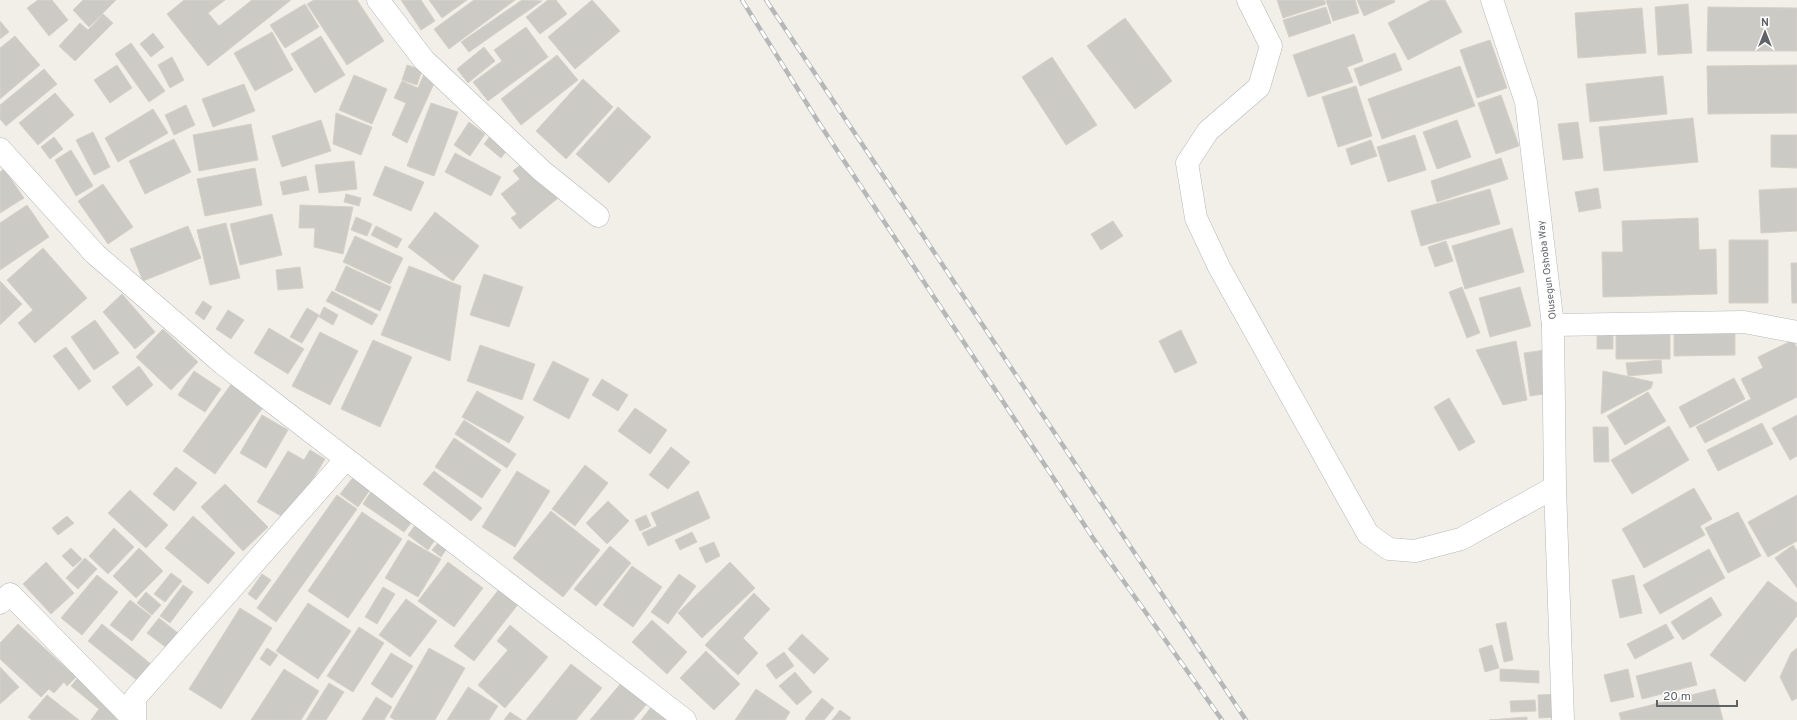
<svg xmlns="http://www.w3.org/2000/svg" width="1797" height="720" font-family="Overpass,sans-serif">
	<style>
		.building { fill: #cccac5; stroke: #d6d1c6 }
		.lines { fill: none; stroke-linecap: round; stroke-linejoin: round }
		.street-casing { stroke: #b5b8bc; stroke-width: 23 }
		.secondary-casing { stroke: #b6babf; stroke-width: 23 }
		.street { stroke: #fff; stroke-width: 22 }
		.secondary { stroke: #fff; stroke-width: 22 }
		.rail-casing { stroke: #b6b7b8; stroke-width: 4.5 }
		.rail { stroke: #fff; stroke-width: 3; stroke-dasharray: 9; stroke-linecap: butt }
		.labels { text-anchor: middle; stroke-width: 3; stroke-linejoin: round; paint-order: stroke }
		.street-label { font-size: 10px; fill: #5f6368; stroke: #fff }
	</style>
	<rect width="100%" height="100%" fill="#f1efe8"/>
	<path class="building" d="M 38,0 L 52,0 L 68,20 L 49,36 L 27,8 Z
		M 83,0 L 116,0 L 89,27 L 73,10 Z
		M 184,0 L 225,0 L 208,13 L 219,26 L 252,0 L 291,0 L 208,66 L 167,14 Z
		M 314,0 L 357,0 L 384,41 L 347,65 L 307,4 Z
		M 401,0 L 421,0 L 435,21 L 421,30 Z
		M 429,0 L 467,0 L 442,18 Z
		M 474,0 L 515,0 L 449,49 L 434,29 Z
		M 522,0 L 542,1 L 469,52 L 461,42 Z
		M 548,0 L 556,0 L 567,14 L 540,34 L 526,17 Z
		M 592,0 L 620,31 L 575,69 L 548,37 Z
		M 1277,0 L 1324,0 L 1326,4 L 1283,18 Z
		M 1326,0 L 1355,0 L 1359,13 L 1333,21 Z
		M 1357,0 L 1394,0 L 1395,2 L 1364,16 Z
		M 1431,0 L 1445,0 L 1462,32 L 1408,60 L 1388,23 Z
		M 305,4 L 319,27 L 285,48 L 270,25 Z
		M 1688,4 L 1692,53 L 1658,55 L 1655,7 Z
		M 1326,7 L 1331,23 L 1289,37 L 1283,20 Z
		M 1708,7 L 1797,8 L 1797,51 L 1707,51 Z
		M 1642,8 L 1646,53 L 1578,58 L 1575,13 Z
		M 103,14 L 113,23 L 75,61 L 59,46 L 80,23 L 88,30 Z
		M 1125,18 L 1172,81 L 1135,109 L 1087,46 Z
		M 0,21 L 9,32 L 0,39 Z
		M 526,27 L 548,57 L 488,101 L 473,82 L 502,61 L 494,50 Z
		M 272,32 L 293,70 L 255,91 L 234,53 Z
		M 153,33 L 164,47 L 151,57 L 140,44 Z
		M 1354,34 L 1363,61 L 1347,67 L 1353,82 L 1308,97 L 1293,55 Z
		M 15,36 L 40,65 L 0,99 L 0,48 Z
		M 321,36 L 345,75 L 315,93 L 291,54 Z
		M 1490,40 L 1507,88 L 1477,98 L 1460,50 Z
		M 131,43 L 165,91 L 149,102 L 115,54 Z
		M 484,47 L 495,61 L 468,83 L 457,69 Z
		M 1395,53 L 1402,70 L 1360,86 L 1354,69 Z
		M 557,55 L 578,80 L 521,125 L 501,99 Z
		M 172,57 L 184,80 L 170,88 L 158,65 Z
		M 1052,57 L 1097,125 L 1066,145 L 1022,77 Z
		M 117,65 L 132,88 L 110,103 L 94,80 Z
		M 407,65 L 422,70 L 417,85 L 402,80 Z
		M 1797,65 L 1797,113 L 1708,114 L 1707,66 Z
		M 1460,66 L 1475,106 L 1382,139 L 1368,99 Z
		M 44,69 L 57,84 L 6,126 L 0,119 L 0,105 Z
		M 425,72 L 437,77 L 407,143 L 392,135 L 406,103 L 394,98 L 402,81 L 418,88 Z
		M 354,75 L 387,89 L 372,124 L 339,110 Z
		M 1663,76 L 1667,114 L 1590,122 L 1586,84 Z
		M 583,79 L 613,107 L 566,159 L 536,131 Z
		M 244,84 L 255,111 L 213,127 L 202,99 Z
		M 1356,86 L 1372,136 L 1338,147 L 1322,97 Z
		M 55,93 L 74,115 L 38,145 L 19,123 Z
		M 1501,95 L 1519,146 L 1496,154 L 1478,103 Z
		M 431,103 L 458,112 L 434,176 L 407,166 Z
		M 186,105 L 195,125 L 174,135 L 165,115 Z
		M 618,107 L 651,137 L 609,183 L 576,154 Z
		M 153,109 L 168,133 L 118,162 L 105,138 Z
		M 336,113 L 372,127 L 361,155 L 333,144 Z
		M 1693,118 L 1698,162 L 1604,171 L 1599,127 Z
		M 321,120 L 331,151 L 282,167 L 272,136 Z
		M 1457,120 L 1471,157 L 1437,169 L 1423,132 Z
		M 469,122 L 485,134 L 470,156 L 454,145 Z
		M 1578,122 L 1583,158 L 1563,160 L 1558,124 Z
		M 251,124 L 258,160 L 199,171 L 193,135 Z
		M 499,125 L 517,138 L 501,158 L 484,144 Z
		M 93,132 L 110,167 L 94,175 L 76,140 Z
		M 1415,135 L 1426,170 L 1388,182 L 1377,147 Z
		M 1771,135 L 1797,135 L 1797,168 L 1771,167 Z
		M 54,137 L 63,149 L 50,159 L 41,147 Z
		M 174,139 L 191,172 L 145,194 L 129,161 Z
		M 1371,140 L 1377,156 L 1351,165 L 1346,149 Z
		M 71,150 L 93,186 L 76,196 L 55,160 Z
		M 455,153 L 501,177 L 491,196 L 445,172 Z
		M 532,155 L 563,194 L 520,229 L 511,218 L 517,214 L 501,194 L 520,179 L 513,171 Z
		M 1501,158 L 1508,179 L 1437,202 L 1431,181 Z
		M 354,161 L 357,189 L 319,193 L 315,165 Z
		M 385,166 L 424,182 L 411,211 L 373,195 Z
		M 255,168 L 262,205 L 205,216 L 197,179 Z
		M 4,169 L 24,198 L 0,213 L 0,172 Z
		M 306,176 L 309,190 L 283,195 L 280,182 Z
		M 103,184 L 133,227 L 108,244 L 78,201 Z
		M 1598,188 L 1601,208 L 1579,212 L 1575,192 Z
		M 1797,188 L 1797,231 L 1761,233 L 1759,190 Z
		M 1490,189 L 1500,224 L 1421,246 L 1411,211 Z
		M 346,194 L 361,198 L 359,206 L 344,202 Z
		M 27,205 L 49,237 L 0,270 L 0,223 Z
		M 300,205 L 353,207 L 343,254 L 314,247 L 315,228 L 299,228 Z
		M 435,212 L 479,246 L 453,281 L 408,247 Z
		M 272,214 L 282,255 L 240,265 L 230,224 Z
		M 356,217 L 372,224 L 367,236 L 351,230 Z
		M 1698,218 L 1699,250 L 1716,249 L 1717,294 L 1603,297 L 1602,252 L 1623,252 L 1622,221 Z
		M 1113,221 L 1123,236 L 1101,250 L 1091,234 Z
		M 226,223 L 240,278 L 210,285 L 197,230 Z
		M 188,226 L 201,258 L 143,281 L 130,249 Z
		M 376,226 L 402,239 L 397,248 L 371,235 Z
		M 1512,228 L 1524,272 L 1465,289 L 1452,246 Z
		M 355,236 L 403,258 L 390,284 L 343,262 Z
		M 1729,240 L 1768,240 L 1768,303 L 1729,303 Z
		M 1446,241 L 1453,261 L 1435,267 L 1428,247 Z
		M 43,248 L 87,298 L 35,343 L 18,323 L 33,310 L 7,280 Z
		M 1791,263 L 1797,263 L 1797,303 L 1792,303 Z
		M 346,266 L 391,287 L 380,311 L 335,290 Z
		M 409,266 L 461,286 L 450,361 L 381,335 Z
		M 300,267 L 303,288 L 278,290 L 276,270 Z
		M 484,274 L 523,287 L 509,327 L 470,315 Z
		M 0,281 L 22,304 L 0,325 Z
		M 1462,287 L 1480,333 L 1467,338 L 1449,292 Z
		M 1520,287 L 1531,326 L 1490,337 L 1479,298 Z
		M 332,291 L 378,315 L 372,325 L 326,301 Z
		M 122,294 L 155,332 L 135,349 L 103,312 Z
		M 203,301 L 212,307 L 204,320 L 195,313 Z
		M 324,307 L 338,315 L 333,325 L 319,317 Z
		M 307,308 L 319,315 L 302,343 L 290,337 Z
		M 228,310 L 244,320 L 231,339 L 216,329 Z
		M 95,320 L 119,353 L 94,370 L 71,337 Z
		M 269,328 L 304,349 L 288,374 L 254,353 Z
		M 163,329 L 198,362 L 171,390 L 136,357 Z
		M 1181,330 L 1197,363 L 1175,373 L 1159,341 Z
		M 1616,330 L 1670,331 L 1670,359 L 1616,359 Z
		M 1597,331 L 1613,331 L 1613,349 L 1597,349 Z
		M 320,332 L 358,351 L 330,405 L 292,386 Z
		M 1735,332 L 1735,355 L 1674,356 L 1674,333 Z
		M 373,340 L 412,357 L 380,427 L 341,409 Z
		M 1793,340 L 1797,348 L 1797,397 L 1705,443 L 1696,427 L 1751,399 L 1741,379 L 1763,368 L 1758,357 Z
		M 1516,341 L 1527,400 L 1503,405 L 1476,350 Z
		M 480,345 L 535,364 L 522,400 L 467,381 Z
		M 66,347 L 91,381 L 79,390 L 53,356 Z
		M 1545,350 L 1551,393 L 1530,396 L 1524,353 Z
		M 1661,360 L 1662,373 L 1628,376 L 1626,363 Z
		M 553,361 L 589,379 L 569,419 L 533,400 Z
		M 139,366 L 153,385 L 127,406 L 112,387 Z
		M 194,371 L 221,389 L 205,412 L 178,395 Z
		M 1603,371 L 1653,382 L 1651,388 L 1601,414 Z
		M 1734,378 L 1745,399 L 1690,428 L 1679,407 Z
		M 602,379 L 628,395 L 618,411 L 592,395 Z
		M 232,383 L 264,406 L 215,474 L 183,451 Z
		M 477,391 L 524,417 L 509,443 L 462,417 Z
		M 1648,392 L 1666,421 L 1625,445 L 1607,416 Z
		M 1449,398 L 1475,442 L 1459,451 L 1434,407 Z
		M 635,408 L 667,430 L 650,454 L 618,431 Z
		M 262,415 L 288,430 L 266,468 L 240,453 Z
		M 1797,415 L 1797,456 L 1790,460 L 1772,428 Z
		M 464,420 L 516,454 L 507,468 L 455,434 Z
		M 1762,423 L 1773,444 L 1718,471 L 1707,450 Z
		M 1669,426 L 1689,460 L 1632,494 L 1611,460 Z
		M 1593,427 L 1608,427 L 1609,462 L 1594,462 Z
		M 454,438 L 501,470 L 482,498 L 435,467 Z
		M 671,447 L 690,462 L 668,489 L 649,475 Z
		M 310,450 L 325,459 L 288,520 L 257,502 L 288,451 L 304,460 Z
		M 585,465 L 608,483 L 575,526 L 552,509 Z
		M 176,467 L 197,483 L 174,511 L 153,494 Z
		M 434,471 L 482,508 L 471,521 L 423,484 Z
		M 517,471 L 550,491 L 515,547 L 482,527 Z
		M 355,475 L 372,487 L 358,507 L 340,494 Z
		M 225,484 L 268,527 L 243,551 L 201,507 Z
		M 1694,488 L 1712,519 L 1700,526 L 1705,535 L 1644,568 L 1622,529 Z
		M 130,490 L 168,525 L 146,548 L 108,513 Z
		M 372,490 L 414,519 L 404,532 L 363,504 Z
		M 698,491 L 710,518 L 648,546 L 642,533 L 657,526 L 651,513 Z
		M 337,495 L 357,509 L 276,622 L 257,608 Z
		M 1797,495 L 1797,541 L 1768,557 L 1748,522 Z
		M 608,501 L 629,521 L 607,544 L 586,523 Z
		M 551,511 L 600,550 L 563,597 L 513,558 Z
		M 362,512 L 402,539 L 348,618 L 308,591 Z
		M 1738,512 L 1761,556 L 1728,573 L 1705,528 Z
		M 646,515 L 651,526 L 640,531 L 635,520 Z
		M 67,516 L 74,523 L 58,535 L 52,528 Z
		M 193,516 L 235,553 L 208,584 L 165,548 Z
		M 419,520 L 439,534 L 428,550 L 408,535 Z
		M 114,528 L 134,547 L 108,574 L 89,556 Z
		M 692,532 L 697,542 L 680,550 L 675,540 Z
		M 442,538 L 450,544 L 441,557 L 432,550 Z
		M 408,540 L 441,559 L 418,597 L 385,578 Z
		M 714,542 L 720,556 L 706,563 L 699,548 Z
		M 1793,545 L 1797,551 L 1797,588 L 1775,558 Z
		M 610,546 L 631,563 L 596,606 L 574,589 Z
		M 71,548 L 82,559 L 73,567 L 62,556 Z
		M 139,548 L 163,571 L 136,598 L 113,576 Z
		M 1709,549 L 1725,578 L 1660,614 L 1643,585 Z
		M 85,558 L 97,569 L 78,589 L 66,578 Z
		M 46,562 L 74,593 L 51,614 L 23,584 Z
		M 448,562 L 483,588 L 454,627 L 418,601 Z
		M 730,562 L 755,588 L 702,638 L 678,613 Z
		M 632,566 L 662,587 L 633,627 L 603,605 Z
		M 171,573 L 182,581 L 165,602 L 154,594 Z
		M 262,574 L 271,580 L 256,600 L 248,594 Z
		M 679,574 L 696,586 L 668,624 L 651,612 Z
		M 97,575 L 118,592 L 82,635 L 61,618 Z
		M 1634,575 L 1642,613 L 1620,618 L 1612,580 Z
		M 1768,581 L 1797,603 L 1797,616 L 1745,682 L 1710,655 Z
		M 183,585 L 193,592 L 170,623 L 160,616 Z
		M 383,587 L 395,594 L 377,624 L 365,617 Z
		M 500,588 L 519,603 L 474,661 L 454,646 Z
		M 146,592 L 161,605 L 152,615 L 137,603 Z
		M 754,593 L 770,609 L 743,638 L 758,653 L 738,675 L 705,645 Z
		M 1711,597 L 1722,615 L 1683,640 L 1671,622 Z
		M 406,599 L 437,621 L 410,657 L 379,635 Z
		M 130,600 L 151,616 L 132,641 L 110,625 Z
		M 308,603 L 351,631 L 318,679 L 276,651 Z
		M 240,608 L 272,628 L 221,709 L 189,689 Z
		M 159,618 L 183,637 L 172,652 L 147,633 Z
		M 652,620 L 687,652 L 667,674 L 632,642 Z
		M 1506,622 L 1513,660 L 1504,662 L 1496,624 Z
		M 18,624 L 76,677 L 67,686 L 64,682 L 54,693 L 49,689 L 41,697 L 0,659 L 0,643 Z
		M 102,624 L 157,669 L 144,686 L 88,641 Z
		M 1666,624 L 1674,638 L 1635,659 L 1627,644 Z
		M 510,625 L 548,657 L 505,708 L 478,685 L 508,650 L 497,641 Z
		M 359,627 L 384,643 L 353,692 L 327,676 Z
		M 802,634 L 829,659 L 814,674 L 788,649 Z
		M 1492,645 L 1499,668 L 1485,672 L 1479,649 Z
		M 267,648 L 278,655 L 270,666 L 260,659 Z
		M 429,648 L 465,668 L 435,720 L 395,720 L 390,717 Z
		M 1797,648 L 1797,698 L 1792,701 L 1780,677 L 1791,653 Z
		M 706,651 L 740,684 L 714,710 L 680,678 Z
		M 784,652 L 794,666 L 776,679 L 766,665 Z
		M 391,653 L 413,666 L 392,698 L 371,684 Z
		M 1691,662 L 1697,685 L 1642,699 L 1636,676 Z
		M 571,664 L 602,688 L 576,720 L 526,720 Z
		M 0,667 L 19,687 L 0,704 Z
		M 85,669 L 121,720 L 91,720 L 99,709 L 71,686 Z
		M 284,669 L 319,691 L 301,720 L 251,720 Z
		M 1500,669 L 1539,671 L 1539,683 L 1500,681 Z
		M 1628,669 L 1634,697 L 1611,702 L 1604,675 Z
		M 795,672 L 812,692 L 797,705 L 779,686 Z
		M 627,676 L 653,697 L 633,720 L 590,720 Z
		M 329,683 L 344,692 L 326,720 L 306,720 Z
		M 468,687 L 498,706 L 489,720 L 447,720 Z
		M 756,689 L 790,712 L 785,720 L 735,720 Z
		M 1715,689 L 1723,720 L 1621,720 L 1619,713 Z
		M 1558,694 L 1559,717 L 1539,718 L 1538,695 Z
		M 47,695 L 79,720 L 32,720 L 28,717 Z
		M 376,697 L 392,707 L 384,720 L 362,720 Z
		M 822,698 L 834,708 L 824,720 L 807,720 L 805,719 Z
		M 1535,700 L 1536,711 L 1511,712 L 1510,701 Z
		M 652,706 L 669,720 L 641,720 Z
		M 840,710 L 851,718 L 849,720 L 832,720 Z
		M 510,712 L 522,720 L 504,720 Z
		M 1527,717 L 1527,720 L 1489,720 Z"/>
	<g class="lines">
		<defs>
			<path id="street" d="M 378,0 L 424,60 L 542,171 L 598,216
				M 1248,0 L 1271,46 L 1259,87 L 1208,131 L 1187,163 L 1196,218 L 1219,267 L 1368,534 L 1389,549 L 1415,551 L 1461,539 L 1555,487
				M 0,149 L 95,254 L 223,364 L 685,720
				M 1553,325 L 1555,487 L 1563,720
				M 0,603 L 10,594 L 134,720
				M 135,720 L 135,698 L 346,459"/>
			<path id="secondary" d="M 1492,0 L 1526,102 L 1553,325 L 1744,322 L 1797,332"/>
		</defs>
		<use href="#street" class="street-casing"/>
		<use href="#secondary" class="secondary-casing"/>
		<use href="#street" class="street"/>
		<use href="#secondary" class="secondary"/>
		<defs>
			<path id="rail" d="M 742,0 L 819,123 L 1093,538 L 1222,720
				M 766,0 L 1246,720"/>
		</defs>
		<use href="#rail" class="rail-casing"/>
		<use href="#rail" class="rail"/>
	</g>
	<g class="labels">
		<g class="street-label">
			<text transform="translate(1546 270) rotate(-97)" y="4">Olusegun Oshoba Way</text>
		</g>
	</g>
	<g transform="translate(1765 32)" stroke="#ffffff" stroke-width="3" paint-order="stroke">
	<path d="M0-3L7 15L0 10L-7 15Z" fill="#5f6368"/>
	<text y="-6" font-size="11" font-weight="bold" text-anchor="middle" fill="#5f6368">N</text>
	</g>
	<path d="M1657 700v6h80v-6" fill="none" stroke="#5f6368" stroke-width="2"/>
	<text x="1663" y="700" font-size="12" fill="#5f6368" stroke="#ffffff" stroke-width="3" paint-order="stroke">20 m</text>
</svg>
